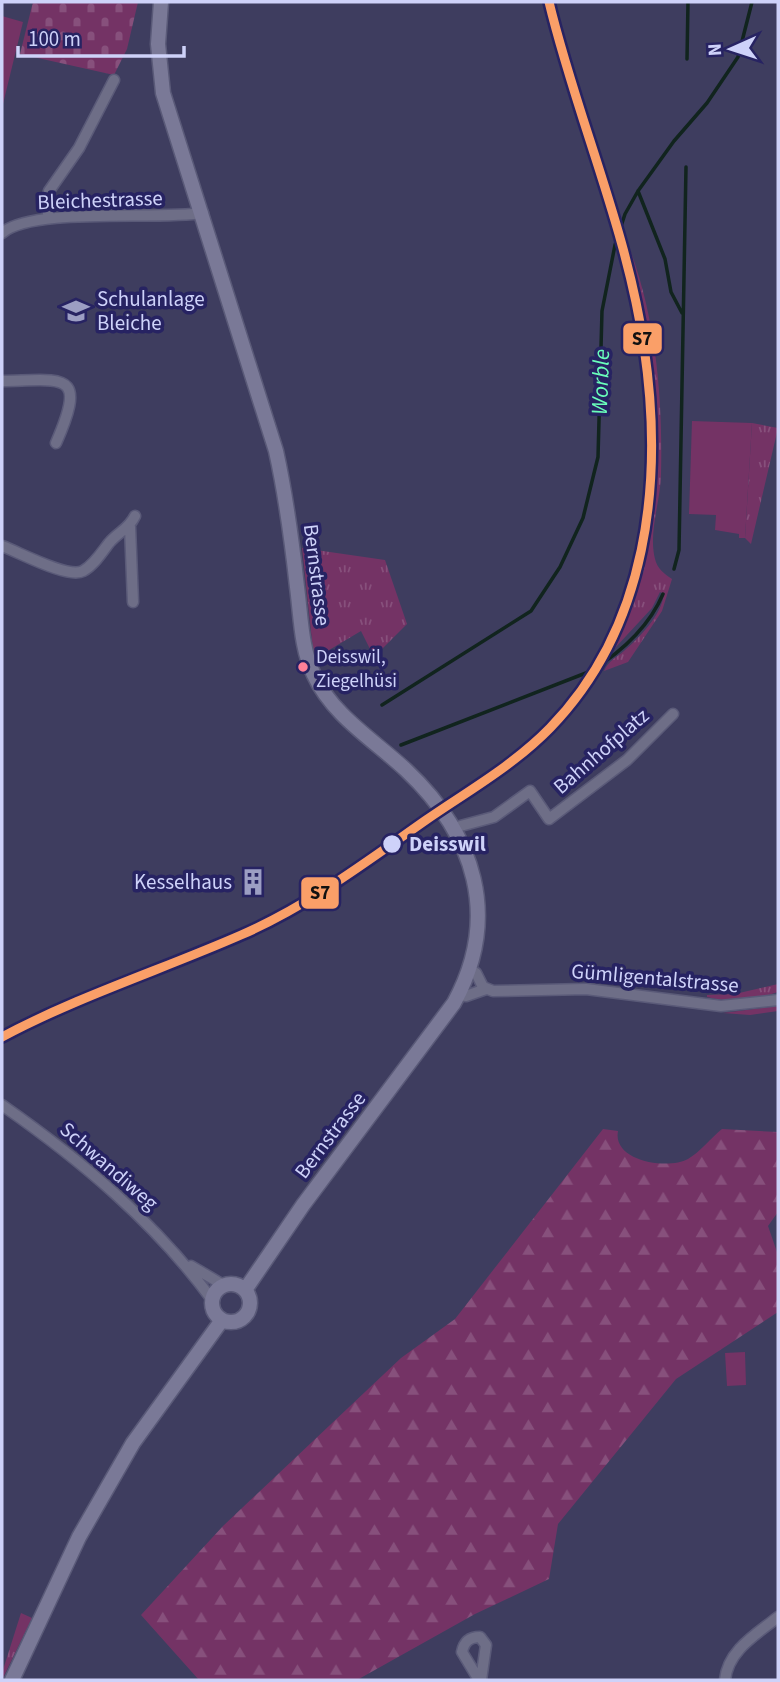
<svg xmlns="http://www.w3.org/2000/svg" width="780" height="1682" font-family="'Source Sans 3',sans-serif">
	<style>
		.grass { fill: url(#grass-tufts) }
		.forest { fill: url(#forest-firs) }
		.cemetery { fill: url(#cemetery-stones) }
		.green { fill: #743365 }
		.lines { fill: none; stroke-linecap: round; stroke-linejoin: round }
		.stream { stroke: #11241e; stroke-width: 3.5 }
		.minor-casing { stroke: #5a5a78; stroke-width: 13 }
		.secondary-casing { stroke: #5a5a78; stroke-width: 17 }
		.minor { stroke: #6e6e87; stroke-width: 10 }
		.secondary { stroke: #7a7997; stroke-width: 14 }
		.rail-1-casing { stroke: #272362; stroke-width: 14 }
		.rail-1 { stroke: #fa9f68; stroke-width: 9 }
		.bus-dot { fill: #ff8098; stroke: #272362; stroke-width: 2.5 }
		.stop-dot { fill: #ced2f9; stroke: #272362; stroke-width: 2.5 }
		.labels { text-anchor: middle; stroke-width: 7; stroke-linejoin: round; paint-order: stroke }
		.bus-label { font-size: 19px; fill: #ced2f9; stroke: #272362; text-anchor: start }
		.street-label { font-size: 21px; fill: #ced2f9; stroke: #272362 }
		.poi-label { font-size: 21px; fill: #ced2f9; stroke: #272362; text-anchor: start }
		.stop-label { font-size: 21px; font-weight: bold; fill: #ced2f9; stroke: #272362; text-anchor: start }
		.water-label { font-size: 23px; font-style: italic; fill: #6afebb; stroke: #272362 }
		.line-badge { stroke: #272362; stroke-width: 2.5 }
		.pale-badge-label { font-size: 19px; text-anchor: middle; font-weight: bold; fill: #111 }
	</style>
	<defs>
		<pattern id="grass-tufts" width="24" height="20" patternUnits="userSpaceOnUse" patternTransform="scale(1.75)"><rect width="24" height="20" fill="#743365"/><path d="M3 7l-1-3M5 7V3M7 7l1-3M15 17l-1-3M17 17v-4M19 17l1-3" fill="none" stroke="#87507c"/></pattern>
		<pattern id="forest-firs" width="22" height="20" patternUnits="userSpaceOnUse" patternTransform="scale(1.75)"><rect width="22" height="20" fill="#743365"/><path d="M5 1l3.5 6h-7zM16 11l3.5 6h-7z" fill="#87507c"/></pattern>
		<pattern id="cemetery-stones" width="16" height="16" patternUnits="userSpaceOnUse" patternTransform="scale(1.75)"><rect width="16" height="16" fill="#743365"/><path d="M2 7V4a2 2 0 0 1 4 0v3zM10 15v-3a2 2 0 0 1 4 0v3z" fill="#87507c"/></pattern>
	</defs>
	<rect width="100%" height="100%" fill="#3e3d5f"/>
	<path class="grass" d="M 623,232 C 655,307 663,393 661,474 C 661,500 648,532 655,559 C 657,568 664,574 672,579 L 662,611 L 628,662 L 604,671 C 609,660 616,658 624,651 C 640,637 661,616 664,594 L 660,592 L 652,608 L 614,649 C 676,520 665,366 623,232 Z
		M 752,423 L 778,428 L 751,544 L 745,538 Z
		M 302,548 L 385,560 L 407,624 L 374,657 L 361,631 L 314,659 Z
		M 778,984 L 778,992 C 756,1000 731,1003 707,997 L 707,995 L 735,994 Z
		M 778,1006 L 778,1011 L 750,1015 L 723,1013 Z
		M 21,1613 L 32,1618 L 2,1680 L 2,1673 Z"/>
	<path class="forest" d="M 603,1129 L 618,1131 C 612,1161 668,1170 688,1159 C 700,1152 711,1138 722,1129 L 778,1132 L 778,1212 L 768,1226 L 778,1255 L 778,1312 L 676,1379 L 558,1524 L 549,1579 L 475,1614 L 357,1680 L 199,1680 L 141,1615 L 223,1526 L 401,1358 L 455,1319 Z"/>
	<path class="cemetery" d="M 33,2 L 138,2 L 127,49 L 114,75 L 20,54 Z"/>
	<path class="green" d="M 2,16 L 23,22 L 2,108 Z
		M 692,421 L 752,423 L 745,538 L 739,538 L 739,534 L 715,530 L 716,515 L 689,514 Z
		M 745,1352 L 746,1385 L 727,1386 L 725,1353 Z"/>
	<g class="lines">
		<path class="stream" d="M 687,59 L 688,2
			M 638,191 L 665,259 L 671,292 L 682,313
			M 674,569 L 679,550 L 686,167
			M 382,705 L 531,611 L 560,567 L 583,518 L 598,457 L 602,311 L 615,245 L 625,214 L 638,191 L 674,141 L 707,103 L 738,57 L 752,2
			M 401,745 L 591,671 C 621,652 649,627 663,594"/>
		<defs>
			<path id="minor" d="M 49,218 L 46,203 L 49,191 L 79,148 L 114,80
				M 2,233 C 32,207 156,220 203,213
				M 2,381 C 64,380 88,370 56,443
				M 130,527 L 133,602
				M 2,546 C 19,552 68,579 83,571 C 94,565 102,552 109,543 C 118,532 129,529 135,516
				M 453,828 L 494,817 L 530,791 L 549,819 L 627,760 L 673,714
				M 469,969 L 476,973 L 483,987 L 493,991 L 586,989 L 721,1006 L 778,1000
				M 458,995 L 466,996 L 486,989
				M 2,1105 C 81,1160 156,1223 213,1301
				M 191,1266 L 225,1286
				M 479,1680 L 462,1652 C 464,1642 469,1637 480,1637 L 486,1645 L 481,1680
				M 725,1680 C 728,1650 757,1634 778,1617"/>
			<path id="secondary" d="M 161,2 L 158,44 L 163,93 L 276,451 C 286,496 292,542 297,587 C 301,617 301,649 314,675 C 332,715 375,741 406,770 C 475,835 501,917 454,1003 L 303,1205 L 245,1290
				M212 1303a19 19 0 1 1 38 0a19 19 0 1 1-38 0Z
				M 12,1680 L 79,1537 L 133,1443 L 222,1320"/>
		</defs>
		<use href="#minor" class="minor-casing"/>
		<use href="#secondary" class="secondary-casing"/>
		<use href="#minor" class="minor"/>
		<use href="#secondary" class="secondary"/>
		<defs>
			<path id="rail-1" d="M 2,1037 C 79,996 161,970 241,935 C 308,906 366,862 426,820 C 468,791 514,765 550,728 C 648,627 664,482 644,347 C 627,229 577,118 549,2"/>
		</defs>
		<use href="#rail-1" class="rail-1-casing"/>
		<use href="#rail-1" class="rail-1"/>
	</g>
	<defs>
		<symbol id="school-bare" viewBox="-9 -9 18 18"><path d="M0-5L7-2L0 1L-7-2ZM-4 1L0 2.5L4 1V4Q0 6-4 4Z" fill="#9c9ec3" stroke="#272362" stroke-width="2.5" paint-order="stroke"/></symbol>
		<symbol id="building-bare" viewBox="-9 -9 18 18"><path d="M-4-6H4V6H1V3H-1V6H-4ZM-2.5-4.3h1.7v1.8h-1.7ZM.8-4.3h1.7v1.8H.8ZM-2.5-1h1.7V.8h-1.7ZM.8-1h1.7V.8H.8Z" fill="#9c9ec3" stroke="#272362" stroke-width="2.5" paint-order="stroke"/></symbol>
	</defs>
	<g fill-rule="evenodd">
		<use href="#school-bare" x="57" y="292" width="38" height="38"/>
		<use href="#building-bare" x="234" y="863" width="38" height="38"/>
	</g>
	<circle class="bus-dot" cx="303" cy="667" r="6"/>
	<circle class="stop-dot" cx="392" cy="844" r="10"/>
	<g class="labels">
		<g class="bus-label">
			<text x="316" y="663">Deisswil,<tspan x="316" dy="24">Ziegelhüsi</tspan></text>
		</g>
		<g class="street-label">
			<text transform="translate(100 200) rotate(-2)" y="7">Bleichestrasse</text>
			<text transform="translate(317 575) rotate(83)" y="7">Bernstrasse</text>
			<text transform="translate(601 751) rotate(-41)" y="7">Bahnhofplatz</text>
			<text transform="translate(655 978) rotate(5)" y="7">Gümligentalstrasse</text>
			<text transform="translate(330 1135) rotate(-53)" y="7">Bernstrasse</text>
			<text transform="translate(109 1166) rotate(41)" y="7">Schwandiweg</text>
		</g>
		<g class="poi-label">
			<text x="97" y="306">Schulanlage<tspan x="97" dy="24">Bleiche</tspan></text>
			<text x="232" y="889" text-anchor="end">Kesselhaus</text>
		</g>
		<g class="stop-label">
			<text x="409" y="851">Deisswil</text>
		</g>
		<g class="water-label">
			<text transform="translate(600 382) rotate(-88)" y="8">Worble</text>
		</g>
	</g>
	<g class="line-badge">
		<rect x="622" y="322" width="41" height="33" rx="7" fill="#fa9f68"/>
		<rect x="300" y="876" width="40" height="34" rx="7" fill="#fa9f68"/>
	</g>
	<g class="pale-badge-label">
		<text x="642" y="345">S7</text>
		<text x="320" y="899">S7</text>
	</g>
	<rect width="780" height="1682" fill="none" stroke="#ced2f9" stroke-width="7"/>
	<g transform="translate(731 49) rotate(267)" stroke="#272362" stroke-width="5" paint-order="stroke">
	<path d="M0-5L12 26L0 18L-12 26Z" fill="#ced2f9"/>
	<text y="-10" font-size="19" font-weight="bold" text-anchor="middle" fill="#ced2f9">N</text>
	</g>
	<path d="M18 46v10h166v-10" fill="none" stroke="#ced2f9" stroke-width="3.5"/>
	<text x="28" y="46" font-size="21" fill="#ced2f9" stroke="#272362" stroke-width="5" paint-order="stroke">100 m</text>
</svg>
